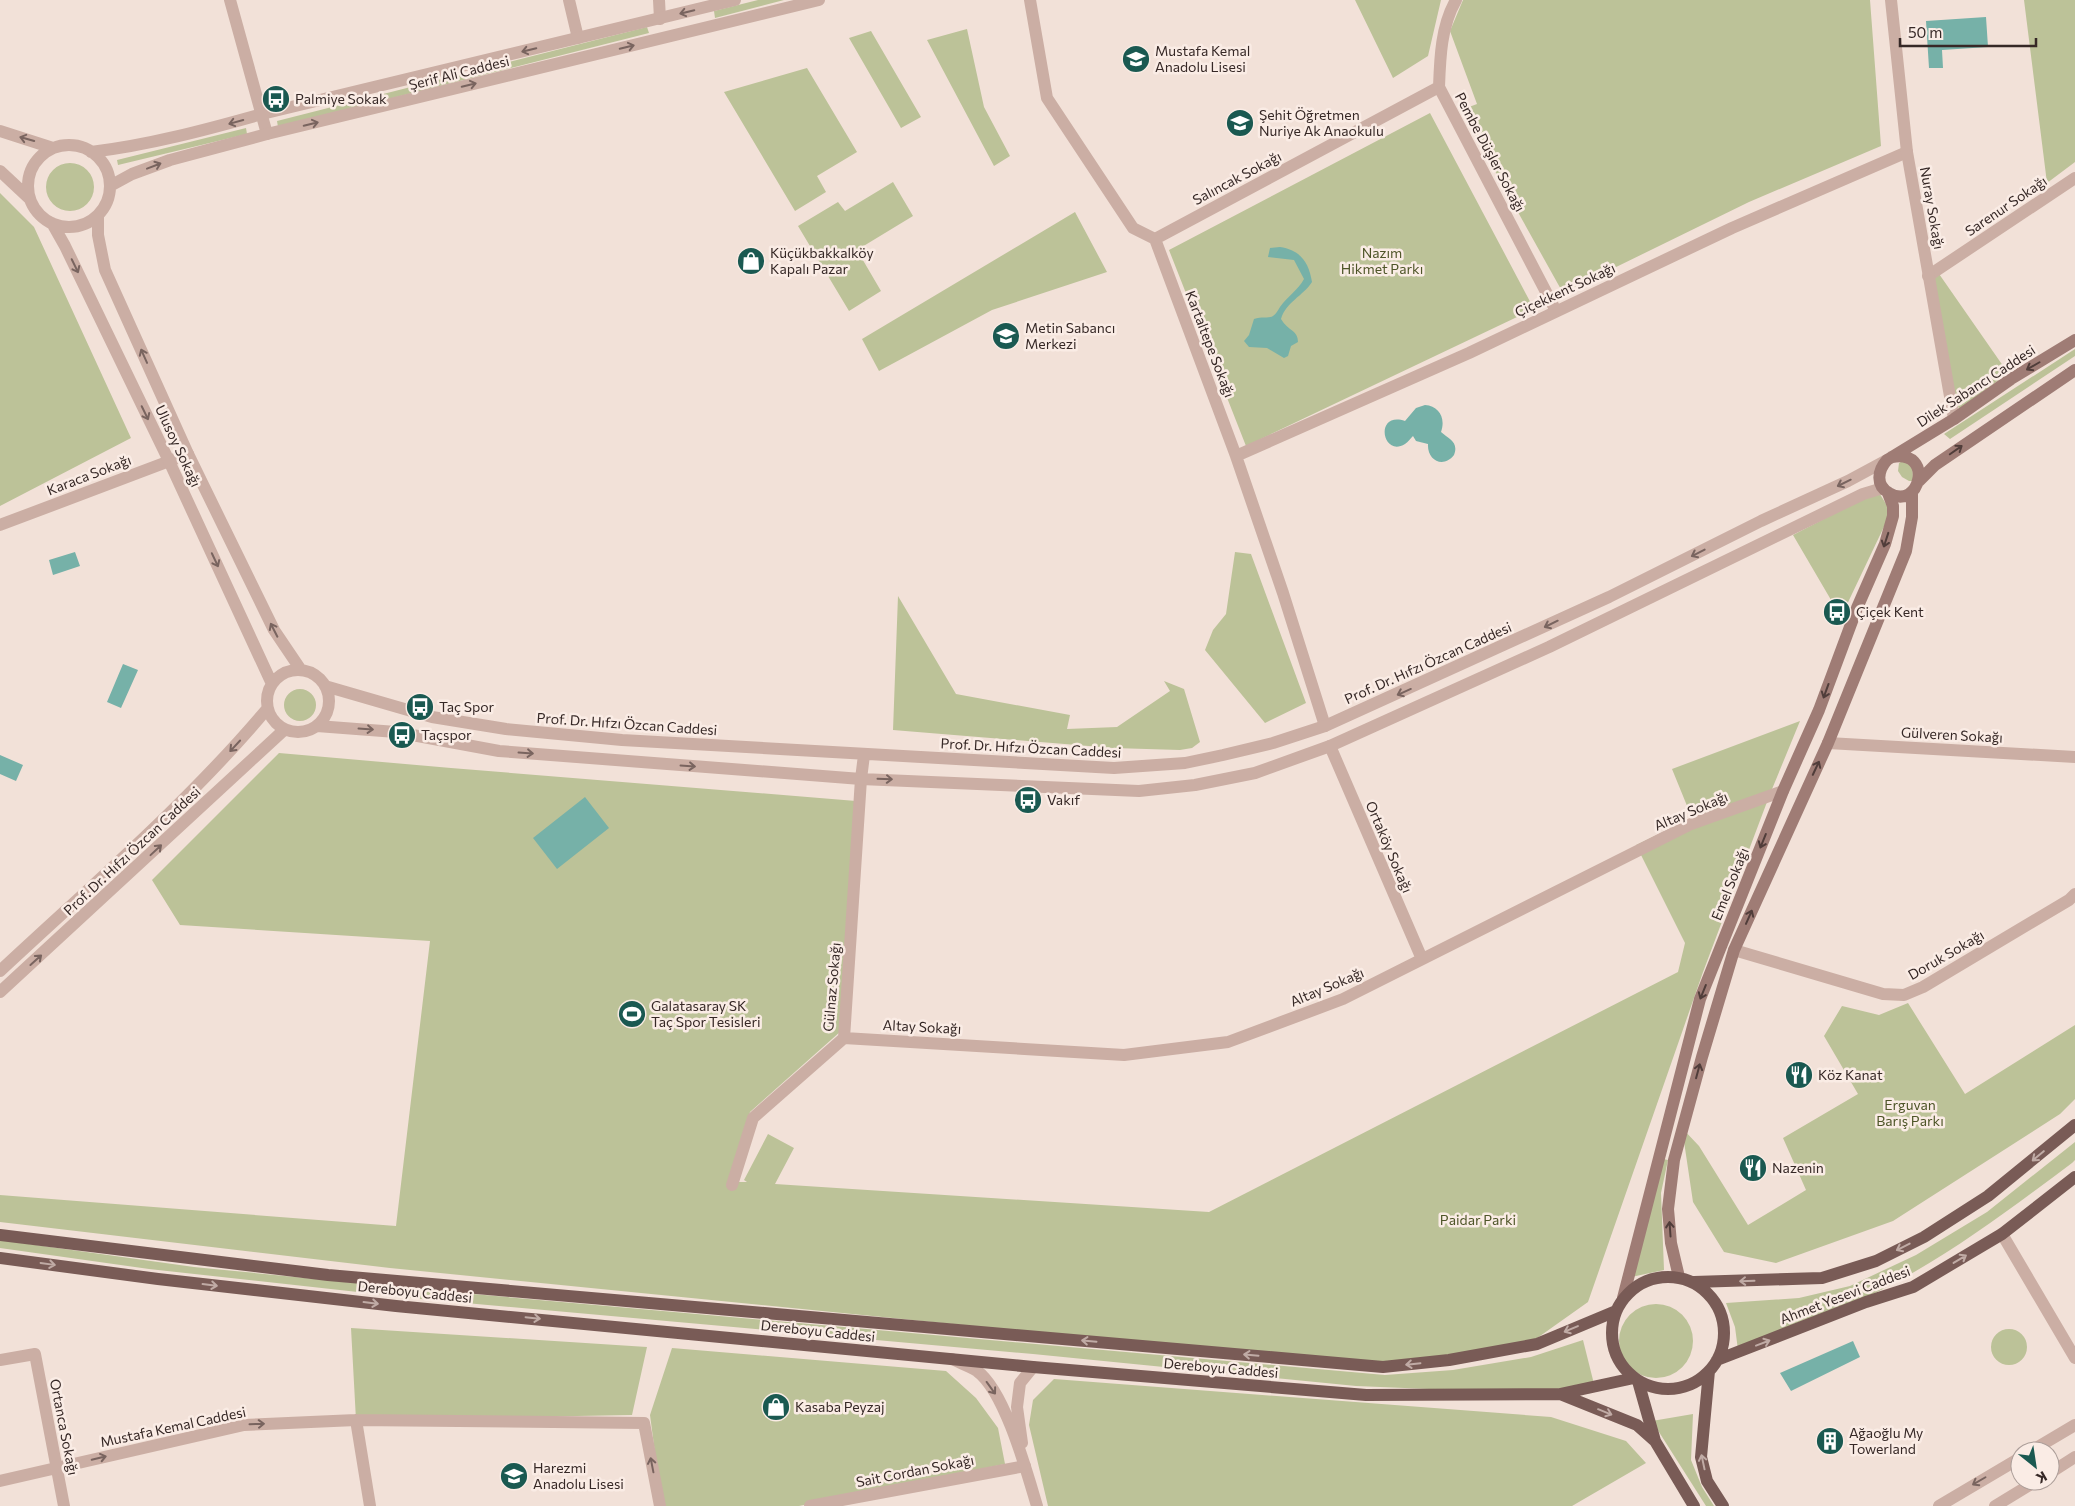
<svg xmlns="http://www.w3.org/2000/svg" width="2075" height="1506" font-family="Commissioner,sans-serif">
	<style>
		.green { fill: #bcc298 }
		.water { fill: #76b1a8 }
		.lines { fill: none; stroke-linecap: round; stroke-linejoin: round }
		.minor { stroke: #cbaea4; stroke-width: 12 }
		.tertiary { stroke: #cbaea4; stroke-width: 12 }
		.secondary { stroke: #9f7c75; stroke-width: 12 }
		.primary { stroke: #795b56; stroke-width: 12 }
		.oneway { stroke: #79645f }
		.oneway2 { stroke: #503d3a }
		.oneway3 { stroke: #c0aba5 }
		.labels { text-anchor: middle; stroke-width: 5; stroke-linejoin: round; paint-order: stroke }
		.poi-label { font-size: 14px; fill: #362826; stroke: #faece5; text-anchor: start }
		.street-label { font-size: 14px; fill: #362826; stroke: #faece5 }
		.park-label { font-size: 14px; fill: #4e5528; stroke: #faece5 }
	</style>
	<rect width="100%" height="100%" fill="#f2e1d8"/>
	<path class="green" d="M 758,0 L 784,0 L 715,18 L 714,11 Z
		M 1355,0 L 1441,0 L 1428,56 L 1393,78 Z
		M 1463,0 L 1870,0 L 1881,146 L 1749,202 L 1563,293 L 1461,110 L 1477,104 L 1450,31 Z
		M 2024,0 L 2075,0 L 2075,162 L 2047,183 Z
		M 647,27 L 649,33 L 278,127 L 277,121 Z
		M 967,29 L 984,107 L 1010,156 L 994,166 L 927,40 Z
		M 871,31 L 921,117 L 901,128 L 849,38 Z
		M 807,68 L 857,152 L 817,176 L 826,192 L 795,211 L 724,92 Z
		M 1430,113 L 1534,309 L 1246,446 L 1169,250 Z
		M 246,128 L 247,134 L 118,165 L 117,160 Z
		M46 187a24 24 0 1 1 48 0a24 24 0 1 1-48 0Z
		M 893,182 L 913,216 L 857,250 L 881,291 L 849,311 L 798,226 L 838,202 L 845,211 Z
		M 0,193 L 34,227 L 131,438 L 0,506 Z
		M 1075,212 L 1107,272 L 992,310 L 879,371 L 862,339 Z
		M 1937,271 L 2008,373 L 1959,410 L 1928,276 Z
		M 2075,349 L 2075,356 L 1950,439 L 1944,434 Z
		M 1912,456 L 1913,481 L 1909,481 L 1902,477 L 1898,471 L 1899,463 Z
		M 1878,491 L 1891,512 L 1841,617 L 1793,535 Z
		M 1235,552 L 1251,554 L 1306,703 L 1265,723 L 1205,650 L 1213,630 L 1226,614 Z
		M 898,596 L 956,694 L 1070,715 L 1067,729 L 1117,727 L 1170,691 L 1164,681 L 1184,689 L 1200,742 L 1192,748 L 1180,750 L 1113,748 L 893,730 Z
		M284 705a16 16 0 1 1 32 0a16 16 0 1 1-32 0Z
		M 1800,721 L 1770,794 L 1703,972 L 1588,1302 L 1533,1341 L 1383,1367 L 390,1268 L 0,1222 L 0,1195 L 396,1226 L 430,941 L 180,925 L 152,880 L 279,753 L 451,768 L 856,801 L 841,1031 L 750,1112 L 730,1182 L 747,1182 L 744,1180 L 768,1134 L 794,1148 L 775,1184 L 1209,1212 L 1678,972 L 1685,943 L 1636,845 L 1692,818 L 1672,769 Z
		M 1908,1003 L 1965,1094 L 2075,1025 L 2075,1099 L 2060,1114 L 1893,1221 L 1776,1263 L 1724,1252 L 1693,1202 L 1682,1128 L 1699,1146 L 1748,1225 L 1806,1190 L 1783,1138 L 1858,1094 L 1824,1036 L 1842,1006 L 1879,1015 Z
		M 2075,1142 L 2075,1160 L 2072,1163 C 2009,1210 1946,1258 1875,1293 C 1831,1314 1783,1331 1738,1350 L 1735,1327 L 1726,1303 L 1799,1298 L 1850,1286 L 1916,1255 L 1987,1212 Z
		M 1663,1159 L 1668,1160 L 1661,1193 L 1664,1270 L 1622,1279 Z
		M 0,1240 L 194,1267 L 427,1290 L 1385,1375 L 1453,1370 L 1531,1357 L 1583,1340 L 1594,1384 L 1528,1393 L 1356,1386 L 1033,1354 L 421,1299 L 149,1269 L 0,1248 Z
		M1619 1341a37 37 0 1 1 74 0a37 37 0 1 1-74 0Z
		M 351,1328 L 647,1347 L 632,1415 L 356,1420 Z
		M1991 1347a18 18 0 1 1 36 0a18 18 0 1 1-36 0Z
		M 672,1348 L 946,1371 L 976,1398 L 998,1428 L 1005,1464 L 799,1506 L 662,1506 L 650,1415 Z
		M 1054,1379 L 1551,1417 L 1626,1441 L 1646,1463 L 1572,1506 L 1048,1506 L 1029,1425 L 1033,1400 Z
		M 1693,1414 L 1691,1460 L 1702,1487 L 1714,1506 L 1706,1506 L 1652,1421 Z"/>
	<path class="water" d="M 1986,17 L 1988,47 L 1942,50 L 1943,68 L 1929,68 L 1926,21 Z
		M 1280,247 C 1300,250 1309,262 1312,282 C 1303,296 1286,302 1281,319 C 1288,331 1298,330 1298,342 L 1291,346 L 1288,356 L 1284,358 L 1267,348 L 1249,347 L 1244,341 L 1249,335 L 1254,319 C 1261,316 1269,319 1273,316 C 1276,314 1278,310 1280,307 C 1288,296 1298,290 1304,279 L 1294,260 L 1268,257 L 1270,248 Z
		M 1425,405 C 1439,406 1446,418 1441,432 C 1449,439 1459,442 1454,455 C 1443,469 1427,460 1428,444 L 1416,441 L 1413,436 C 1411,438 1408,442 1405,444 C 1382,458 1374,411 1405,421 L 1416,408 Z
		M 75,552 L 80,566 L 53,575 L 49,560 Z
		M 123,664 L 138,670 L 121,708 L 107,702 Z
		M 0,755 L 23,765 L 16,781 L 0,774 Z
		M 585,797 L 609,828 L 557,869 L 533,838 Z
		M 1853,1341 L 1860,1357 L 1791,1391 L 1780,1373 Z"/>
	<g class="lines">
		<path class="minor" d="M 230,0 L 267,134
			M 569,0 L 578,38
			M 659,0 L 660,19
			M 1030,0 L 1047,98 L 1133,228 L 1155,239 L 1236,456 L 1283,593 L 1325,726
			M 1456,0 C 1441,26 1440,58 1439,87 L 1556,311
			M 1155,239 L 1439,87
			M 1928,276 L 2075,178
			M 1236,456 L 1469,353 L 1732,228 L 1907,152
			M 0,525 L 188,454
			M 1828,743 L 2075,757
			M 1330,746 L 1422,959
			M 1734,950 L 1883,994 L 1904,995 L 1923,987 L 2069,900 L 2075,894
			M 844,1038 L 1124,1055 L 1228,1042 L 1343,999 L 1691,824 L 1783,791
			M 732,1185 L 753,1118 L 844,1038 L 861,779
			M 2002,1234 L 2075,1358
			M 0,1360 L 35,1354 L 64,1506
			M 356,1420 L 370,1506
			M 2031,1451 L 2075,1425
			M 2050,1473 L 2075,1457
			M 0,1481 L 244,1425 L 356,1420 L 644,1423 L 660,1506
			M 810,1506 L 1025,1466
			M 1939,1506 L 2020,1458
			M 1995,1506 L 2036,1481"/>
		<path class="tertiary" d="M 1891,0 L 1907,152 L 1954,419
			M 0,131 L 53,148
			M28 186a41 41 0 1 1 82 0a41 41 0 1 1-82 0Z
			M 91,152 C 149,145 205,130 262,114 L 735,0
			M 0,171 L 30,199
			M 110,186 L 132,174 L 170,160 L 267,134 L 819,0
			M 98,216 L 98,235 L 105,270 L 188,454 L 274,630 L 301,670
			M 52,223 L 65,246 L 169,461 L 272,684
			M267 701a31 31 0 1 1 62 0a31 31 0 1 1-62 0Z
			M 325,686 L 432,717 L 506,729 L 622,740 L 1114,768 L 1185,763 L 1223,755 L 1273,743 L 1325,726 L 1609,597 L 1761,521 L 1848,481 L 1887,460
			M 317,726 L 396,732 L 499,751 L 861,779 L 1139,791 L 1195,785 L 1255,773 L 1330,746 L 1549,647 L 1863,494 L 1883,488
			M 861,779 L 864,755
			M 0,971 C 90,887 188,803 267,709
			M 0,992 L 284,730
			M 952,1359 C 960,1363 969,1366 977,1371 C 1005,1391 1027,1473 1037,1506
			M 1022,1443 L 1017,1407 L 1020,1383 L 1033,1367"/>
		<path class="secondary" d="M 1892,457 C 1935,449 1920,512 1889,493 C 1875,485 1878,470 1887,460 L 1954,419 L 2011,379 L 2075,340
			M 1919,481 L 1935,465 L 2075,370
			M 1679,1277 L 1671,1243 L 1668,1209 L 1674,1160 L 1702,1057 L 1734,950 L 1828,743 L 1906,551 L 1912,517 L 1912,492
			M 1623,1298 L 1700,999 L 1783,791 L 1819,710 L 1857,608 L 1885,544 L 1893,516 L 1893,506 L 1888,493"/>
		<path class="primary" d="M 0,1235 L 328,1275 L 1383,1367 L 1449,1360 L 1537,1344 L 1616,1311
			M 0,1258 L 158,1279 L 396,1306 L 1033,1367 L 1366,1395 L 1560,1394 L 1634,1378
			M1612 1333a56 56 0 1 1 112 0a56 56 0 1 1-112 0Z
			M 1694,1282 L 1822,1278 L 1876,1261 L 1924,1237 L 1988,1196 L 2075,1125
			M 1717,1360 L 1866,1302 L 1913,1287 L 2002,1234 L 2075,1177
			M 1709,1371 L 1701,1457 L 1707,1481 L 1723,1506
			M 1638,1381 L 1655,1441 L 1694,1506
			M 1560,1394 L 1637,1425 L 1655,1441"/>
	</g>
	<defs><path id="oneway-shaft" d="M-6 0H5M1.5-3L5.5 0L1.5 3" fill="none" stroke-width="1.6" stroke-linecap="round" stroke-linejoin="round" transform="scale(1.25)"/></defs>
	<g class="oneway">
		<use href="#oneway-shaft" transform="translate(687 12) rotate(166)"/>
		<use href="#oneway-shaft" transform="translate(627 47) rotate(-14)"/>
		<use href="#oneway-shaft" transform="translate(529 50) rotate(166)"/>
		<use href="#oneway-shaft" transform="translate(469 85) rotate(-14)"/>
		<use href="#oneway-shaft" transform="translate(236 122) rotate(165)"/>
		<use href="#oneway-shaft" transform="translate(311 124) rotate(-14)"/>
		<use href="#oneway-shaft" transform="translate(27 139) rotate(-164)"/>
		<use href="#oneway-shaft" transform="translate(154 166) rotate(-21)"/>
		<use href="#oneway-shaft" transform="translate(75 266) rotate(64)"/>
		<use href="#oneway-shaft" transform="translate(144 356) rotate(-114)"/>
		<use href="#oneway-shaft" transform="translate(145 413) rotate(64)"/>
		<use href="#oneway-shaft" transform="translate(1844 483) rotate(154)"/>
		<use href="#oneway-shaft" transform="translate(1698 553) rotate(153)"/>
		<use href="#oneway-shaft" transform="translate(215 560) rotate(65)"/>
		<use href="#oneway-shaft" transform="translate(1551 624) rotate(154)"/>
		<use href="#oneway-shaft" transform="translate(274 630) rotate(-117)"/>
		<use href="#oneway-shaft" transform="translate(1404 692) rotate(156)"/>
		<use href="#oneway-shaft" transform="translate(366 729) rotate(4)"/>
		<use href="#oneway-shaft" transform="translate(235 746) rotate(133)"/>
		<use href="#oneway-shaft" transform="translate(526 753) rotate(4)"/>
		<use href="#oneway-shaft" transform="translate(688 766) rotate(4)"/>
		<use href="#oneway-shaft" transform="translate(885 779) rotate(2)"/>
		<use href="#oneway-shaft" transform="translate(156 850) rotate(-43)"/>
		<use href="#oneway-shaft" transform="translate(36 960) rotate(-42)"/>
		<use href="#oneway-shaft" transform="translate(991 1388) rotate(54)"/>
		<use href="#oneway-shaft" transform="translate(257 1424) rotate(-2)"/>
		<use href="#oneway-shaft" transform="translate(99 1458) rotate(-13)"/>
		<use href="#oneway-shaft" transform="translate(652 1465) rotate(-101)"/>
		<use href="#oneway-shaft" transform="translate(1979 1481) rotate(150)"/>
	</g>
	<g class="oneway2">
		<use href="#oneway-shaft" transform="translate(2033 366) rotate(150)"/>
		<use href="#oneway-shaft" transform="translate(1956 450) rotate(-35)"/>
		<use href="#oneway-shaft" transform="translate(1886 540) rotate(108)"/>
		<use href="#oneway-shaft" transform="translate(1826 691) rotate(110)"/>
		<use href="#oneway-shaft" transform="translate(1816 768) rotate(-65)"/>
		<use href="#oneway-shaft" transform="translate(1763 841) rotate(112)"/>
		<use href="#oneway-shaft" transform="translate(1749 917) rotate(-66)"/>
		<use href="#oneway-shaft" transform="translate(1703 992) rotate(112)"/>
		<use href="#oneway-shaft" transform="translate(1698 1071) rotate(-75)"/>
		<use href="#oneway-shaft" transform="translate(1670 1229) rotate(-94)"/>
	</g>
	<g class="oneway3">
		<use href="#oneway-shaft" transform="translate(2038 1156) rotate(140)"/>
		<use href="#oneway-shaft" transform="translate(1903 1247) rotate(153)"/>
		<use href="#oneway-shaft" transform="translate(1960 1259) rotate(-31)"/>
		<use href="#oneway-shaft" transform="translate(48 1264) rotate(8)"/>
		<use href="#oneway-shaft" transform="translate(1747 1281) rotate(178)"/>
		<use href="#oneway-shaft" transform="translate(210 1285) rotate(7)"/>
		<use href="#oneway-shaft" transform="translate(371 1303) rotate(7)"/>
		<use href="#oneway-shaft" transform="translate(533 1318) rotate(6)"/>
		<use href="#oneway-shaft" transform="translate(1571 1329) rotate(157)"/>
		<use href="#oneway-shaft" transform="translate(1089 1341) rotate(-175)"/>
		<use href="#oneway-shaft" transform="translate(1763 1343) rotate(-21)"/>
		<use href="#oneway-shaft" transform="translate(1251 1355) rotate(-175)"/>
		<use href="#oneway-shaft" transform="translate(1413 1364) rotate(174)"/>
		<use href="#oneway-shaft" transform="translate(1605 1412) rotate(22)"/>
		<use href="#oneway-shaft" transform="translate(1703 1462) rotate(-102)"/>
	</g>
	<defs>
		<symbol id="school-disc" viewBox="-11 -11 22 22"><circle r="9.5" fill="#1a5951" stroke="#faece5"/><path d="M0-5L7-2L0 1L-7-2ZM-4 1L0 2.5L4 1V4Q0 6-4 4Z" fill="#fff"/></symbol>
		<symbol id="bus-disc" viewBox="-11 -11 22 22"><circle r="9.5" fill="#1a5951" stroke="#faece5"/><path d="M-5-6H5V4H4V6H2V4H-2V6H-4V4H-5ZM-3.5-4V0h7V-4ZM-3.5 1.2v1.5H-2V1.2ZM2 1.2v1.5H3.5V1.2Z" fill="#fff"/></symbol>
		<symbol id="shop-disc" viewBox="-11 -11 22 22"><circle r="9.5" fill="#1a5951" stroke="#faece5"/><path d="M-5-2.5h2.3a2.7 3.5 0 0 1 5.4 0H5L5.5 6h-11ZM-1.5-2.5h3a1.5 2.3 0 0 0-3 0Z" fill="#fff"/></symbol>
		<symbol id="stadium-disc" viewBox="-11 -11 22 22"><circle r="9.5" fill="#1a5951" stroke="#faece5"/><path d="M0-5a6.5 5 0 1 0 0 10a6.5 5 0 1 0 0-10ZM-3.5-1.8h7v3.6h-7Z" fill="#fff"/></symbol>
		<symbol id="restaurant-disc" viewBox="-11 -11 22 22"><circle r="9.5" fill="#1a5951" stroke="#faece5"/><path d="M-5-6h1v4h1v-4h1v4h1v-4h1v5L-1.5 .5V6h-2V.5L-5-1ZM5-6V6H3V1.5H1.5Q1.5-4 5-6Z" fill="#fff"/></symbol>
		<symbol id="building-disc" viewBox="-11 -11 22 22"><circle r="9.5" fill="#1a5951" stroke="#faece5"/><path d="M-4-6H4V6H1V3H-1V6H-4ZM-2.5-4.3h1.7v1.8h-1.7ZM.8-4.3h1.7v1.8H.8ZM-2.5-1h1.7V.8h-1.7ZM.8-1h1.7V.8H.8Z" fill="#fff"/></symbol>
	</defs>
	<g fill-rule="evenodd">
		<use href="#school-disc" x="1120" y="43" width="32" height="32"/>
		<use href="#bus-disc" x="260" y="83" width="32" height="32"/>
		<use href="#school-disc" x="1224" y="107" width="32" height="32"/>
		<use href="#shop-disc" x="735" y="245" width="32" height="32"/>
		<use href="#school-disc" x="990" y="320" width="32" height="32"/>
		<use href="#bus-disc" x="1821" y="596" width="32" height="32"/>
		<use href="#bus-disc" x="404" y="691" width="32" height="32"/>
		<use href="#bus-disc" x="386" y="719" width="32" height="32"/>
		<use href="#bus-disc" x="1012" y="784" width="32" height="32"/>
		<use href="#stadium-disc" x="616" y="998" width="32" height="32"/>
		<use href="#restaurant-disc" x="1783" y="1059" width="32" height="32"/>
		<use href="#restaurant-disc" x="1737" y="1152" width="32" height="32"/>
		<use href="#shop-disc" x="760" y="1391" width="32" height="32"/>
		<use href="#building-disc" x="1814" y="1425" width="32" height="32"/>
		<use href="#school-disc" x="498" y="1460" width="32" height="32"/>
	</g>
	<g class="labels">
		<g class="poi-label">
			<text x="1155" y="56">Mustafa Kemal<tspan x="1155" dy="16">Anadolu Lisesi</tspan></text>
			<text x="295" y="104">Palmiye Sokak</text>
			<text x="1259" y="120">Şehit Öğretmen<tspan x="1259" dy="16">Nuriye Ak Anaokulu</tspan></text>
			<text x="770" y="258">Küçükbakkalköy<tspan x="770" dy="16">Kapalı Pazar</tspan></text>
			<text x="1025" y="333">Metin Sabancı<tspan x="1025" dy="16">Merkezi</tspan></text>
			<text x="1856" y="617">Çiçek Kent</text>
			<text x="439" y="712">Taç Spor</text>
			<text x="421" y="740">Taçspor</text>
			<text x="1047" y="805">Vakıf</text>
			<text x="651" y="1011">Galatasaray SK<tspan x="651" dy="16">Taç Spor Tesisleri</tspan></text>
			<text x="1818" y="1080">Köz Kanat</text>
			<text x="1772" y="1173">Nazenin</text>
			<text x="795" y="1412">Kasaba Peyzaj</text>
			<text x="1849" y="1438">Ağaoğlu My<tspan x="1849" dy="16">Towerland</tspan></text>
			<text x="533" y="1473">Harezmi<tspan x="533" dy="16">Anadolu Lisesi</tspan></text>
		</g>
		<g class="street-label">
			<text transform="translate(459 73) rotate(-14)" y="5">Şerif Ali Caddesi</text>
			<text transform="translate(1490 152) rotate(62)" y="5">Pembe Düşler Sokağı</text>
			<text transform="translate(1237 178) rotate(-28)" y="5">Salıncak Sokağı</text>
			<text transform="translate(2006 206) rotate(-34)" y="5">Sarenur Sokağı</text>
			<text transform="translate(1932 208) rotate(80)" y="5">Nuray Sokağı</text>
			<text transform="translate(1565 290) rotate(-25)" y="5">Çiçekkent Sokağı</text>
			<text transform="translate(1210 344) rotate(69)" y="5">Kartaltepe Sokağı</text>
			<text transform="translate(1976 386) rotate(-33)" y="5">Dilek Sabancı Caddesi</text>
			<text transform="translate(178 446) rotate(65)" y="5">Ulusoy Sokağı</text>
			<text transform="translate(89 475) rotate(-21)" y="5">Karaca Sokağı</text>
			<text transform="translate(1428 663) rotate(-24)" y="5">Prof. Dr. Hıfzı Özcan Caddesi</text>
			<text transform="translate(627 724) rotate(4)" y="5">Prof. Dr. Hıfzı Özcan Caddesi</text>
			<text transform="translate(1952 735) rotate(3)" y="5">Gülveren Sokağı</text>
			<text transform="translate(1031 748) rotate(3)" y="5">Prof. Dr. Hıfzı Özcan Caddesi</text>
			<text transform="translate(1691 811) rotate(-23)" y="5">Altay Sokağı</text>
			<text transform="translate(1389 847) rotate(67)" y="5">Ortaköy Sokağı</text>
			<text transform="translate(132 851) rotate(-43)" y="5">Prof. Dr. Hıfzı Özcan Caddesi</text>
			<text transform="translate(1730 884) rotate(-68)" y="5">Emel Sokağı</text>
			<text transform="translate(1946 955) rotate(-30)" y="5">Doruk Sokağı</text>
			<text transform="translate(832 987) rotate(-85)" y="5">Gülnaz Sokağı</text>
			<text transform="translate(1327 987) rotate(-23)" y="5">Altay Sokağı</text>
			<text transform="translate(922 1027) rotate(3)" y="5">Altay Sokağı</text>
			<text transform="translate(415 1292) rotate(6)" y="5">Dereboyu Caddesi</text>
			<text transform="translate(1845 1295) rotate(-21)" y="5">Ahmet Yesevi Caddesi</text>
			<text transform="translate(818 1331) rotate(6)" y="5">Dereboyu Caddesi</text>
			<text transform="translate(1221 1368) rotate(5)" y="5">Dereboyu Caddesi</text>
			<text transform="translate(64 1427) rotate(79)" y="5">Ortanca Sokağı</text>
			<text transform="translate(173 1427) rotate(-12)" y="5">Mustafa Kemal Caddesi</text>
			<text transform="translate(915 1471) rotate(-11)" y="5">Sait Cordan Sokağı</text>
		</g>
		<g class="park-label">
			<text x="1382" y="258">Nazım<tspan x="1382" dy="16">Hikmet Parkı</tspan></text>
			<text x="1910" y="1110">Erguvan<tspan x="1910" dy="16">Barış Parkı</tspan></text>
			<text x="1478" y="1225">Paidar Parki</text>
		</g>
	</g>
	<g transform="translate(2035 1466) rotate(150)"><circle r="24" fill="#faece5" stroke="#ac9e99"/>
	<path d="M0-4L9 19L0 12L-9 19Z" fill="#1a5951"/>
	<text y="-8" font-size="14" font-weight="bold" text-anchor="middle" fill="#362826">K</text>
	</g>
	<path d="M1900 38v8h136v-8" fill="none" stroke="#362826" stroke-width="2.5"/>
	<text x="1908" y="38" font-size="15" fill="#362826" stroke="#faece5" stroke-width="4" paint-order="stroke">50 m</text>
</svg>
